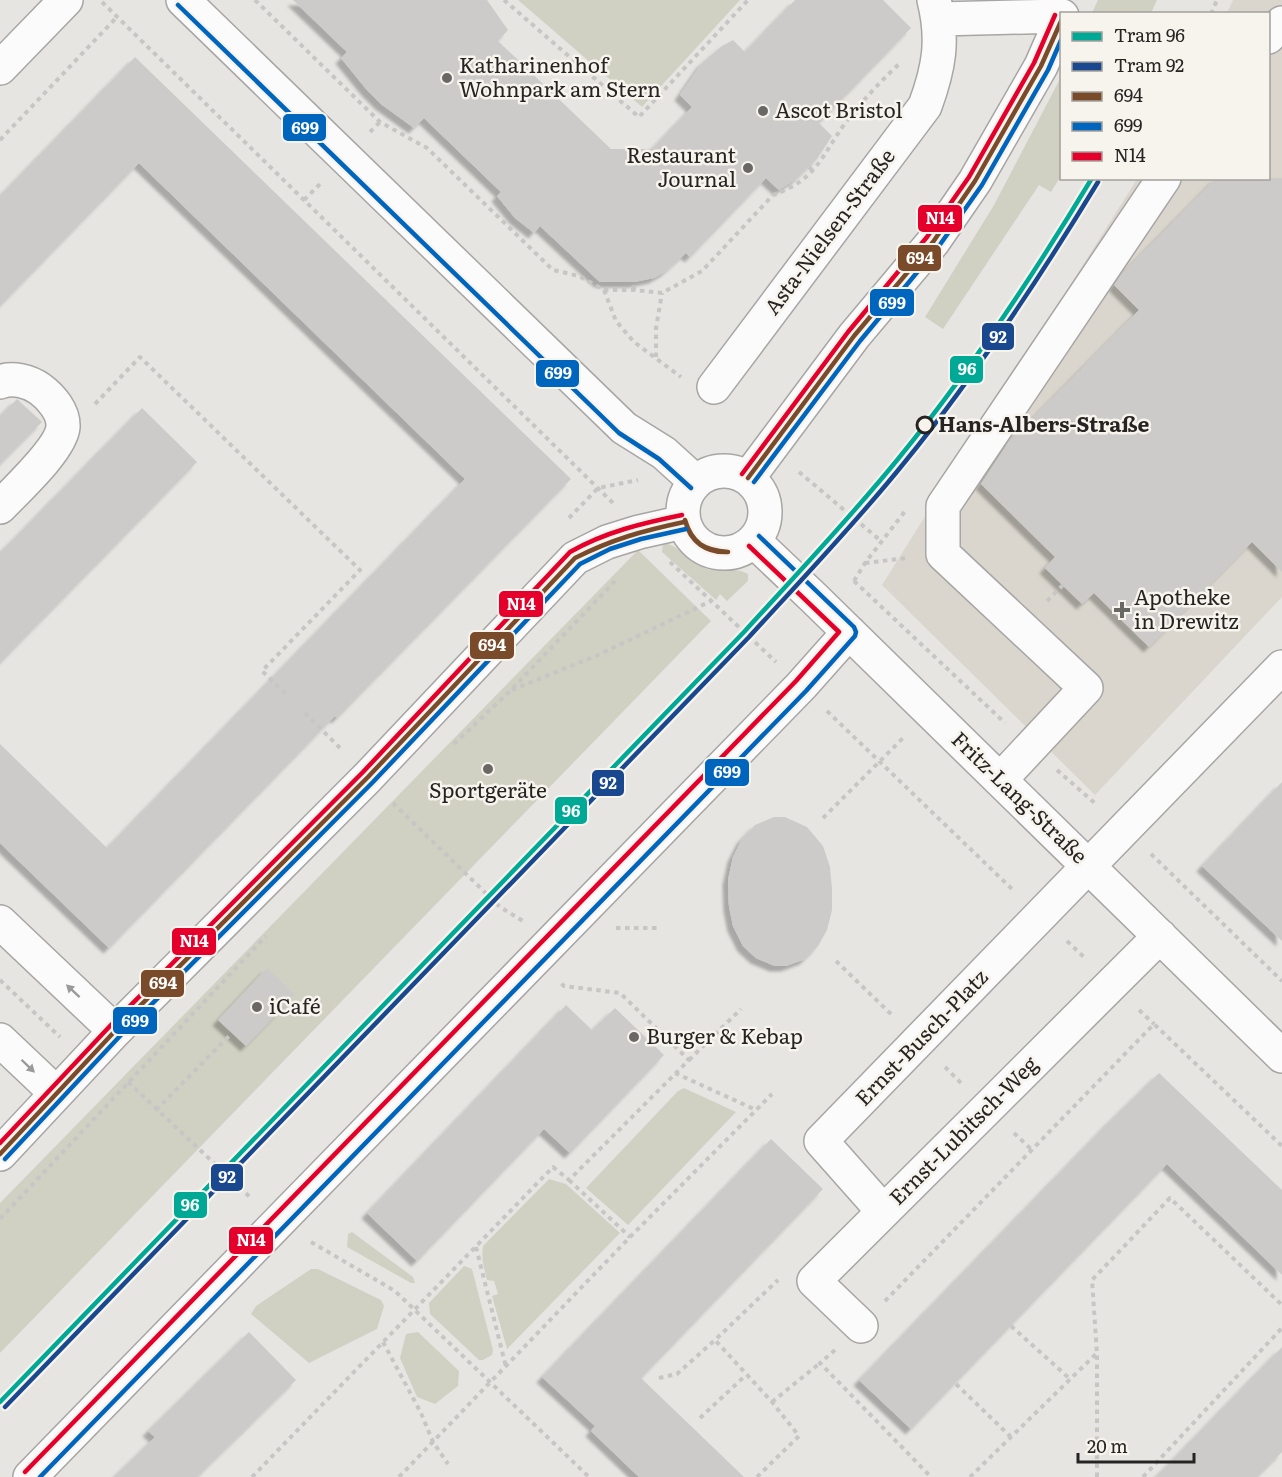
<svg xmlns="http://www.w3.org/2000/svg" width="1282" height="1477" font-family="Literata,serif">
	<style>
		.built { fill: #dad6ce }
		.green { fill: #d0d1c3 }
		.building { fill: #cdcbc9; filter: url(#shadow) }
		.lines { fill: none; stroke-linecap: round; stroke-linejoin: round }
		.minor-casing { stroke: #a7a6a4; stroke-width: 36 }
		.path { stroke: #c7c6c5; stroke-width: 4; stroke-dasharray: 4.5 4.5; stroke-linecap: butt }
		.minor { stroke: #fbfbfb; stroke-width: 33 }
		.bus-1-casing { stroke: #f7f3ed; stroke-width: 9 }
		.bus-2-casing { stroke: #f7f3ed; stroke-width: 9 }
		.bus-3-casing { stroke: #f7f3ed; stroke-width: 9 }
		.bus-1 { stroke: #7a4b2a; stroke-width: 4.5 }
		.bus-2 { stroke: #0065bd; stroke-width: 4.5 }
		.bus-3 { stroke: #e4002b; stroke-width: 4.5 }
		.tram-1-casing { stroke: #f7f3ed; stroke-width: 9 }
		.tram-2-casing { stroke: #f7f3ed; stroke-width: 9 }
		.tram-1 { stroke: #00a995; stroke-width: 4.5 }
		.tram-2 { stroke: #19488e; stroke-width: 4.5 }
		.oneway { fill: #9b9a99 }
		.poi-dot { fill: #6a6865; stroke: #f7f3ed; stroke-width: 2 }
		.stop-dot { fill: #f7f3ed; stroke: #262422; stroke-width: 3 }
		.labels { text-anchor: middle; stroke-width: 5; stroke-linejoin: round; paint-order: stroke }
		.poi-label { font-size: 21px; fill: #262422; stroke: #f7f3ed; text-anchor: start }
		.street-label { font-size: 21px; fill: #262422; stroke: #f7f3ed }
		.stop-label { font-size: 21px; font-weight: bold; fill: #262422; stroke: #f7f3ed; text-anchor: start }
		.line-badge { stroke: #f7f3ed; stroke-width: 2 }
		.badge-label { font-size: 16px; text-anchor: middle; font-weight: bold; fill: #fff }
	</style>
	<defs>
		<filter id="shadow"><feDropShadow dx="-5.5" dy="5.5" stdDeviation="1.5" flood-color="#0004"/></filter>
	</defs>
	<rect width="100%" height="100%" fill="#e7e5e2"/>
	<path class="built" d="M 1233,0 L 1282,0 L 1282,597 L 1095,795 L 882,585 L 1137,179 L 1268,178 L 1268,14 L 1227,13 Z"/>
	<path class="green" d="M 518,0 L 740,0 L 642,107 Z
		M 1098,0 L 1157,0 L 1151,13 L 1092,13 Z
		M 1061,77 L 1061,176 L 1051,192 L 1039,185 L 943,329 L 925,317 L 994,205 Z
		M 663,543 C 680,545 691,563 707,569 C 721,573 735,566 748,574 L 748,581 L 727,601 L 720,594 L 716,600 L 662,552 Z
		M 638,550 L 711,621 L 0,1353 L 0,1203 Z
		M 684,1088 L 736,1112 L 628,1225 L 586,1188 L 678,1091 Z
		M 549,1179 L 566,1184 L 620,1233 L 507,1349 L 492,1296 L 498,1294 L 494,1281 L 487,1280 C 484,1268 481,1258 483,1246 Z
		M 352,1232 L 413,1277 L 415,1283 L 411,1283 L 347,1247 L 348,1234 Z
		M 464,1266 L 472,1269 L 493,1350 L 492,1355 L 483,1360 L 479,1360 L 430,1314 L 429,1303 Z
		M 311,1269 L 318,1269 L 381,1300 L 384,1306 L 377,1329 L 309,1363 L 251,1314 L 256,1306 Z
		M 418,1332 L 459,1371 L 458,1386 L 435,1404 L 417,1397 L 400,1358 L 406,1334 Z"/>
	<path class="building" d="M 293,0 L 487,0 L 508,30 L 498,41 L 611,149 L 652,149 L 692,107 L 680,95 L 702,63 L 722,46 L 733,40 L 745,52 L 795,0 L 883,0 L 911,28 L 819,123 L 832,136 L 817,159 L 797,178 L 779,190 L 766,178 L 690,257 L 686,253 L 666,271 L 654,278 L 634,282 L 600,282 L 540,226 L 534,233 L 515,218 L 497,196 L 501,192 L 424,118 L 414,128 L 381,104 L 367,90 L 341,58 L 347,52 Z
		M 135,57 L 571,479 L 337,718 L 335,716 L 109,948 L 0,843 L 0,744 L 107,848 L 465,479 L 139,163 L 0,306 L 0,196 Z
		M 1216,178 L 1282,178 L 1282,572 L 1252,542 L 1149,647 L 1094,593 L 1082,604 L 1045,568 L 1055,557 L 981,484 L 1008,443 L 1139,310 L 1114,285 L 1122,274 Z
		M 17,399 L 42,422 L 0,464 L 0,416 Z
		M 142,408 L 197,462 L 0,663 L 0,553 Z
		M 1282,782 L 1282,941 L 1202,866 Z
		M 774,817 L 785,817 L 807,827 L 823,846 L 830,867 L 832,889 L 832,910 L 827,930 L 818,946 L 805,959 L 786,966 L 775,966 L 756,958 L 743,946 L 733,926 L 729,906 L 728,880 L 733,857 L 742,839 L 755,825 Z
		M 267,968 L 295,995 L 246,1046 L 218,1020 Z
		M 566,1005 L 592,1030 L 615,1008 L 664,1055 L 570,1153 L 544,1129 L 417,1261 L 367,1213 Z
		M 1159,1073 L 1282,1190 L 1282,1275 L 1167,1164 L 911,1429 L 859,1380 L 1109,1122 Z
		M 771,1139 L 823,1189 L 641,1378 L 744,1477 L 639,1477 L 591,1431 L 595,1426 L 542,1377 Z
		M 249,1332 L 296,1380 L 197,1477 L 114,1477 L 155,1437 L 148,1431 Z
		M 1282,1347 L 1282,1452 L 1257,1477 L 1156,1477 Z"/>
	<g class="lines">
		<defs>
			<path id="minor" d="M 183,0 L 624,428 L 664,453 L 696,482
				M 939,19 L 1062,16
				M 1268,37 L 1282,23
				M 0,68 L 66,0
				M 0,382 C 12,377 29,381 40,389 C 51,397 64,412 63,427 C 61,449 16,490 0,507
				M 714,387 L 925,106 C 939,68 944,40 934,0
				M683 512a41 41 0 1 1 82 0a41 41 0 1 1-82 0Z
				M 748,478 L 854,336 L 933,242 L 975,181 L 1041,66 L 1062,18
				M 754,541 L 815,599 L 1282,1056
				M 1000,780 L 1086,688 L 943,554 L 943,506 L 1164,178
				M 0,922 L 115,1031
				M 0,1040 L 56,1093
				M 0,1154 L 115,1031 L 368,777 L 575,558 L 607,542 L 639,532 L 684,522
				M 883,1211 L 821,1141 L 1282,667
				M 861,1326 L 814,1281 L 1160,936
				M 30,1477 L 801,686 L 849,632"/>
		</defs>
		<use href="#minor" class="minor-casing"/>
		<path class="path" d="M 255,0 L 380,122 L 427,148 L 553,270 L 579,276 L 604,290 L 634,290 L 662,293 L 702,271 L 773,195 C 818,179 821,156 846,122 C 862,101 880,82 899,64
			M 504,0 L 639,117 L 748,0
			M 102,2 L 613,503
			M 1211,14 L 1217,0
			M 370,132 L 380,122
			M 0,140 L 117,17
			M 809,167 L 814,172
			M 304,200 L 321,183
			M 604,290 L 616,321 L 634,342 L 681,377
			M 634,290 L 634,282
			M 656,357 L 656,328 L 662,293
			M 95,404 L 140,357 L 360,570 L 262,671 L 288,696
			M 799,472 L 881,541
			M 569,518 L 598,488 L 638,480
			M 670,562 L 776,662
			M 865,563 L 907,558
			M 854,581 L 1005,723
			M 854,581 L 865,563 L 906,510
			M 1047,601 L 1063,585
			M 512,690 L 598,655 L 711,601
			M 827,711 L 1014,891
			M 305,713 L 342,750
			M 454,744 L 510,691 L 615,581
			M 1057,770 L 1097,805
			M 393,803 L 500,907 L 523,921
			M 823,818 L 904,737
			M 1151,854 L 1282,981
			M 616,928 L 657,928
			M 1067,941 L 1086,959
			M 836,961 L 893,1016
			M 0,980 L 60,1037
			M 1139,1010 L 1154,1024
			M 689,1060 L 741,1009
			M 945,1067 L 961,1083
			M 675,1073 L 756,1110
			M 128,1082 L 252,1199
			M 156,1110 L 232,1033
			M 1014,1133 L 1031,1149
			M 569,1180 L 630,1237
			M 0,1219 L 266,936
			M 311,1242 L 395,1291 L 589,1477
			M 476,1247 L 506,1367
			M 885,1301 L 1154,1024 L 1282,1146
			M 1011,1326 L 1070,1379
			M 383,1342 L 421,1413 L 433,1442 L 448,1464
			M 835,1350 L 820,1363 L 931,1477
			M 659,1378 L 677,1374 L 715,1340
			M 956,1384 L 1011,1437
			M 772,1402 L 820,1363
			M 700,1418 L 746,1375
			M 252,1477 L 553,1167 L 569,1180 L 689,1060 L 620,993 L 564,986 L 561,983
			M 399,1477 L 630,1237 L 772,1094
			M 757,1477 L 799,1436 L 772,1402 L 715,1340 L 778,1280
			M 970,1477 L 1096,1354
			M 1097,1477 L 1097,1354 L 1092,1280 L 1170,1198 L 1282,1305
			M 1143,1477 L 1282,1328"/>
		<use href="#minor" class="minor"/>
		<defs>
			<path id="bus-1" d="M 748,478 L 854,336 L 933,242 L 975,181 L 1041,66 L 1062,19
				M 685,520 C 692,544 705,550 728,552
				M 685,520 C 690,542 706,553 728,552
				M 0,1154 L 115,1031 L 368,777 L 575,558 C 613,539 642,531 684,522"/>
			<path id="bus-2" d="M 178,5 L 619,433 L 659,459 L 691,488
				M 754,482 L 860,341 L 939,246 L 982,185 L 1048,70 L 1062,38
				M 5,1159 L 120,1036 L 373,782 L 580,564 L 610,549 L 641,539 L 686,529
				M 40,1477 L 806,691 L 855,636 L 856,632 L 854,627 L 759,536"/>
			<path id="bus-3" d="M 742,474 L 848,332 L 927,237 L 969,177 L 1034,63 L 1055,15
				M 0,1143 L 110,1026 L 363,772 L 570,552 C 605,532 643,523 682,515
				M 25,1472 L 796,681 L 839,632 L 749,546"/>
		</defs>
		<use href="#bus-1" class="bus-1-casing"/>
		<use href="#bus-2" class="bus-2-casing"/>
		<use href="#bus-3" class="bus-3-casing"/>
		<use href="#bus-1" class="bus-1"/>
		<use href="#bus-2" class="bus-2"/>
		<use href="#bus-3" class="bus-3"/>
		<defs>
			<path id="tram-1" d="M 0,1402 L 744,632 C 796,575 849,519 898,459 C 970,371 1033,276 1092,178"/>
			<path id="tram-2" d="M 5,1407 L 749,637 C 801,580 855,524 904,463 C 976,375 1039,279 1098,182"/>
		</defs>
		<use href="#tram-1" class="tram-1-casing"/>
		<use href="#tram-2" class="tram-2-casing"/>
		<use href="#tram-1" class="tram-1"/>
		<use href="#tram-2" class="tram-2"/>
	</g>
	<defs><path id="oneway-solid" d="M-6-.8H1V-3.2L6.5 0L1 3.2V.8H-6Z" transform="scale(1.5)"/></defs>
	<g class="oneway">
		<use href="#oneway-solid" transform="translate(73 991) rotate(-137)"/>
		<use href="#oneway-solid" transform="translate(28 1066) rotate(44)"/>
	</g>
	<g class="poi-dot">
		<circle cx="447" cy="78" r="6"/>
		<circle cx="763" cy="111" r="6"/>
		<circle cx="748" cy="168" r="6"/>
		<path d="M1119 601h6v6h6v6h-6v6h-6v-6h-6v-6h6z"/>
		<circle cx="488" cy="769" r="6"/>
		<circle cx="257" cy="1007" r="6"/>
		<circle cx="634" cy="1037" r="6"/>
	</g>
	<circle class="stop-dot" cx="925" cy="425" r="8"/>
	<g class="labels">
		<g class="poi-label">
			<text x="459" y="73">Katharinenhof<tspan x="459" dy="24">Wohnpark am Stern</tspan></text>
			<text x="775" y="118">Ascot Bristol</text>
			<text x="736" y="163" text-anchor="end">Restaurant<tspan x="736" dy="24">Journal</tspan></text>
			<text x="1134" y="605">Apotheke<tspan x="1134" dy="24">in Drewitz</tspan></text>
			<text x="488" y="798" text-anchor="middle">Sportgeräte</text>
			<text x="269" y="1014">iCafé</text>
			<text x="646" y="1044">Burger &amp; Kebap</text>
		</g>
		<g class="street-label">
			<text transform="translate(830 232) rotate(-53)" y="7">Asta-Nielsen-Straße</text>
			<text transform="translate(1019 798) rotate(44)" y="7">Fritz-Lang-Straße</text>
			<text transform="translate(922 1038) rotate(-46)" y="7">Ernst-Busch-Platz</text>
			<text transform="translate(964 1131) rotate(-45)" y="7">Ernst-Lubitsch-Weg</text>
		</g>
		<g class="stop-label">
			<text x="938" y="432">Hans-Albers-Straße</text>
		</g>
	</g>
	<g class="line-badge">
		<rect x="282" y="113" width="45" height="29" rx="6" fill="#0065bd"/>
		<rect x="917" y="204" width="46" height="29" rx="6" fill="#e4002b"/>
		<rect x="897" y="244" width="45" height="28" rx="6" fill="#7a4b2a"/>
		<rect x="869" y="288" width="46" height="29" rx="6" fill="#0065bd"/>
		<rect x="981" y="322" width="34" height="29" rx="6" fill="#19488e"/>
		<rect x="949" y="355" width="35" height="29" rx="6" fill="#00a995"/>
		<rect x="535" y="359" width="45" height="29" rx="6" fill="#0065bd"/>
		<rect x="498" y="590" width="46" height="28" rx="6" fill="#e4002b"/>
		<rect x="469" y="631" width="46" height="29" rx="6" fill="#7a4b2a"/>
		<rect x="704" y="758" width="46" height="29" rx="6" fill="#0065bd"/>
		<rect x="591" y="769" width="34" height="28" rx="6" fill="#19488e"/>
		<rect x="554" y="796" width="34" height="29" rx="6" fill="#00a995"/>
		<rect x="171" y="927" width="46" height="29" rx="6" fill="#e4002b"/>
		<rect x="140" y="969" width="45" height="29" rx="6" fill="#7a4b2a"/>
		<rect x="112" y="1006" width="46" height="29" rx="6" fill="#0065bd"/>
		<rect x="210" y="1163" width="34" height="29" rx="6" fill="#19488e"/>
		<rect x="173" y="1191" width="35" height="28" rx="6" fill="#00a995"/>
		<rect x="228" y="1226" width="46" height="29" rx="6" fill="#e4002b"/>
	</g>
	<g class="badge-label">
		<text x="305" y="134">699</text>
		<text x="940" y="224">N14</text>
		<text x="920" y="264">694</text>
		<text x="892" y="309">699</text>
		<text x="998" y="343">92</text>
		<text x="967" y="375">96</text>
		<text x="558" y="379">699</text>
		<text x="521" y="610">N14</text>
		<text x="492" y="651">694</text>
		<text x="727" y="778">699</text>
		<text x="608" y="789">92</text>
		<text x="571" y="817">96</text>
		<text x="194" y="947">N14</text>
		<text x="163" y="989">694</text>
		<text x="135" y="1027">699</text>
		<text x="227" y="1183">92</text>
		<text x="190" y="1211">96</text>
		<text x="251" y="1246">N14</text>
	</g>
	<rect x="1060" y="12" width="210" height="168" fill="#f7f3ed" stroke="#a3a09c" stroke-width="1.5"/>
	<rect x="1072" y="32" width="30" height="9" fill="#00a995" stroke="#a3a09c" stroke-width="1.5"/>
	<text x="1114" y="42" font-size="18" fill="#262422">Tram 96</text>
	<rect x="1072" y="62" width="30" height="9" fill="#19488e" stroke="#a3a09c" stroke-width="1.5"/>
	<text x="1114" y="72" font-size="18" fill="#262422">Tram 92</text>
	<rect x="1072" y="92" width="30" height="9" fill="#7a4b2a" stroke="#a3a09c" stroke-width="1.5"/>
	<text x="1114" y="102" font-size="18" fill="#262422">694</text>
	<rect x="1072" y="122" width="30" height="9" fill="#0065bd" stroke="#a3a09c" stroke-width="1.5"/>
	<text x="1114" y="132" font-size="18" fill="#262422">699</text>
	<rect x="1072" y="152" width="30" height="9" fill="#e4002b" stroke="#a3a09c" stroke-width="1.5"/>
	<text x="1114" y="162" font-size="18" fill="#262422">N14</text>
	<path d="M1078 1453v9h116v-9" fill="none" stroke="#262422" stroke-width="3"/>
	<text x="1087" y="1453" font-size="18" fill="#262422" stroke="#f7f3ed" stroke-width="4.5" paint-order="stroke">20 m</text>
</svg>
